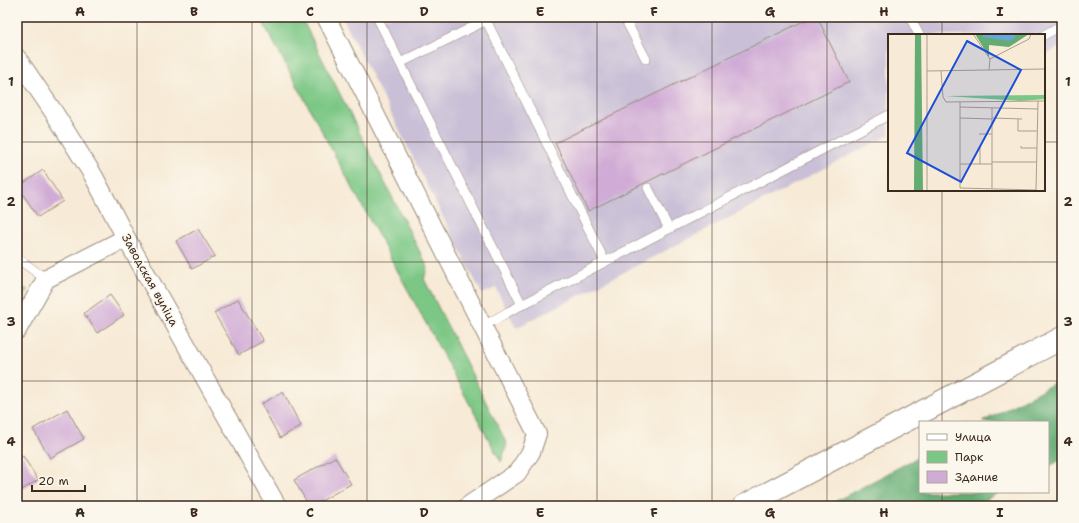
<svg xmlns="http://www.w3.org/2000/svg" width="1079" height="523" font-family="'Shantell Sans',sans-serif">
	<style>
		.industrial { fill: #c9bfd7 }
		.green { fill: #7bc785; stroke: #5b7852 }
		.forest { fill: #64ac72; stroke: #506b48 }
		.building { fill: #d0abd6 }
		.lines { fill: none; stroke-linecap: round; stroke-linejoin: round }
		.lane-casing { stroke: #998a7a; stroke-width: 10 }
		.street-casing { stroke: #998a7a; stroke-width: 20 }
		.primary-casing { stroke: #998a7a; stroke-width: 24 }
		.lane { stroke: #fff; stroke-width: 9 }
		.street { stroke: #fff; stroke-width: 18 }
		.primary { stroke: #fff; stroke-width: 22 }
		.grid { fill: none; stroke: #3b2a1e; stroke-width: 1; stroke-opacity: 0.55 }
		.labels { text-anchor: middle; stroke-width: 3.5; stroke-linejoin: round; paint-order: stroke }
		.street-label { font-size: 12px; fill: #3b2a1e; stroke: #fbf7ec }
		.inset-road { fill: none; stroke: #ac9d8c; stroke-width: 1 }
		.view { fill: #1d4ed8; fill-opacity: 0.15; stroke: #1d4ed8; stroke-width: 2 }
		.inset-edge { fill: none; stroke: #3b2a1e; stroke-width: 2 }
		.neatline { fill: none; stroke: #3b2a1e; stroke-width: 1.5 }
		.grid-label { font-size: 13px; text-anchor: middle; font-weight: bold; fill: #3b2a1e }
	</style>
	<rect width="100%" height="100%" fill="#fbf7ec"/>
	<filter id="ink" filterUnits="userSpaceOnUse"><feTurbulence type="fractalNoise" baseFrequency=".025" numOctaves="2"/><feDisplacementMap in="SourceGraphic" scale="8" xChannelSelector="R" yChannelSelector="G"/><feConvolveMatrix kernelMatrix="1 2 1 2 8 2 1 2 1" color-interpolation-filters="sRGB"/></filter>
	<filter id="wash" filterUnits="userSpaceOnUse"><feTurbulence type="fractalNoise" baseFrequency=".012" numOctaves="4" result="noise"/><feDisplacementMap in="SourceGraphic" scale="16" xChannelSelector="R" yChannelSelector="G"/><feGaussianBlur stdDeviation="0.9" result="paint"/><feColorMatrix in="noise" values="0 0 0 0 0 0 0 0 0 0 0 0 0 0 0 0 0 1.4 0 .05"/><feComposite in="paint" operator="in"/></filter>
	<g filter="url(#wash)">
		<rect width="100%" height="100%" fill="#f7ead6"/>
		<path class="industrial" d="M 342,17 L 1062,17 L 1062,46 L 1044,55 L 1044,35 L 889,35 L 889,135 L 516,328 L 496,288 L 482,294 Z"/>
		<path class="green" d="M 260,17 L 301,17 L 428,268 L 424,279 L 507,444 L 501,462 Z"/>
		<path class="forest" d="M 17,285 L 28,290 L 17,313 Z
			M 1062,379 L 1062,459 L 1048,467 L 1048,422 L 982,422 Z
			M 920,456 L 920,492 L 1000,492 L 974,506 L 827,506 Z"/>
		<g id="blocks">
			<path class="building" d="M 812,17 L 817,17 L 849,82 L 588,211 L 555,143 Z
				M 43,170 L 63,201 L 38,217 L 18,187 Z
				M 198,229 L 215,256 L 192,269 L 176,241 Z
				M 110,295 L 124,315 L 97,333 L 84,313 Z
				M 238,299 L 263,341 L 239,355 L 214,313 Z
				M 283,392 L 301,426 L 280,438 L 261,404 Z
				M 67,409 L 84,439 L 50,458 L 33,429 Z
				M 23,456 L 38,480 L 17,493 L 17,460 Z
				M 335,457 L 351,484 L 312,506 L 309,506 L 294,480 Z"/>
		</g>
	</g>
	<g filter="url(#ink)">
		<use href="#blocks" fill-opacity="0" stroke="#998a7a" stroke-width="1"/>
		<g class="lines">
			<defs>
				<path id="lane" d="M 377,17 L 522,305
					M 624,17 L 646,59
					M 910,17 L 919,35
					M 486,20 L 605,262
					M 1044,35 L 1062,25
					M 400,63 L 493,17
					M 648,188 L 669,229
					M 17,258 L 46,279
					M 482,327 L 508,312 L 889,115"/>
				<path id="street" d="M 326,17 L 537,434 L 531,452 L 517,473 L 468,506
					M 17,58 L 55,114 L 93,175 L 126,238 L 277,506
					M 17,330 L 46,279 L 126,238"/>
				<path id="primary" d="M 744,506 L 1062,338"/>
			</defs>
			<use href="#lane" class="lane-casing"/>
			<use href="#street" class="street-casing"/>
			<use href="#primary" class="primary-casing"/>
			<use href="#lane" class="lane"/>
			<use href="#street" class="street"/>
			<use href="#primary" class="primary"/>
		</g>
	</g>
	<path class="grid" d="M 137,17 L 137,506M 252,17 L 252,506M 367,17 L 367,506M 482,17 L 482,506M 597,17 L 597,506M 712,17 L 712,506M 827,17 L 827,506M 942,17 L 942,35M 17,142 L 889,142M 1044,142 L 1062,142M 942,190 L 942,422M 17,262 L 1062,262M 17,381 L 1062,381M 942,492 L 942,506"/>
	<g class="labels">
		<g class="street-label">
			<text transform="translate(150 280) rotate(61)" y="4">Заводская вуліца</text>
		</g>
	</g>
	<g transform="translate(888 34)">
		<rect width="157" height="157" fill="#f7ead6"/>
		<path d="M 157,61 L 157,65 L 133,67 L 57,62 Z" fill="#7bc785"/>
		<path d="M 27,0 L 33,0 L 35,157 L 26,157 ZM 87,0 L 141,0 L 121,13 L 101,11 L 101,23 Z" fill="#64ac72"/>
		<path d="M 94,0 L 127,0 L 127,4 L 121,7 L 95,3 Z" fill="#64a7d8"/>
		<path class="inset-road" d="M 85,0 L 102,25 L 101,36M 102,25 L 141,5 L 143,0M 39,37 L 157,35M 53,37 L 55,63 L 58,68 L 157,67M 72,68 L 72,154 L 148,156 L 150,67M 72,73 L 150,75M 72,84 L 104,85M 104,84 L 134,85M 130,85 L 130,97 L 149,97M 91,100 L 104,100M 133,112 L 133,114 L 149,114M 92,114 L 92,130M 104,128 L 149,128M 72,130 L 104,130M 104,155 L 104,74M 39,157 L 39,0"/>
		<path class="view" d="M 79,7 L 133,36 L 73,148 L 19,119 Z"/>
		<rect width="157" height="157" class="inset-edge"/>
	</g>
	<rect width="1079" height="523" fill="none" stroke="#fbf7ec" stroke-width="44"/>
	<rect x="919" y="421" width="130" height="72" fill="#fbf7ec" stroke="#aea59a"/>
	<rect x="927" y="434" width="20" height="6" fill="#ffffff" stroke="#aea59a"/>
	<text x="955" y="441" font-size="12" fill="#3b2a1e">Улица</text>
	<rect x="927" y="451" width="20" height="12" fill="#7bc785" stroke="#aea59a"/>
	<text x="955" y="461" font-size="12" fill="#3b2a1e">Парк</text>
	<rect x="927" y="471" width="20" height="12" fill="#d0abd6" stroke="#aea59a"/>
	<text x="955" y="481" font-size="12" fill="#3b2a1e">Здание</text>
	<path d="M32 485v6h53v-6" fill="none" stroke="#3b2a1e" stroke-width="2"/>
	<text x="38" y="485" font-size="12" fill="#3b2a1e" stroke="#fbf7ec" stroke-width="3" paint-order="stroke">20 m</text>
	<rect x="22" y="22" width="1035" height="479" class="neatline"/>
	<g class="grid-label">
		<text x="80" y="16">A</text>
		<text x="194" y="16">B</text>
		<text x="310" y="16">C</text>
		<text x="424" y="16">D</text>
		<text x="540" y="16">E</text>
		<text x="654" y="16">F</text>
		<text x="770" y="16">G</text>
		<text x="884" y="16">H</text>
		<text x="1000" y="16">I</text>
		<text x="11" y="86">1</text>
		<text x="1068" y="86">1</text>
		<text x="11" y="206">2</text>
		<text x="1068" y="206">2</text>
		<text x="11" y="326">3</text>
		<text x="1068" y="326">3</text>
		<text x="11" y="446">4</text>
		<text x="1068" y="446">4</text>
		<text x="80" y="517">A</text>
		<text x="194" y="517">B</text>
		<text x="310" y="517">C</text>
		<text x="424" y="517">D</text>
		<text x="540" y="517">E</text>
		<text x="654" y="517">F</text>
		<text x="770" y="517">G</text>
		<text x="884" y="517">H</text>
		<text x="1000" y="517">I</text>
	</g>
</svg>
